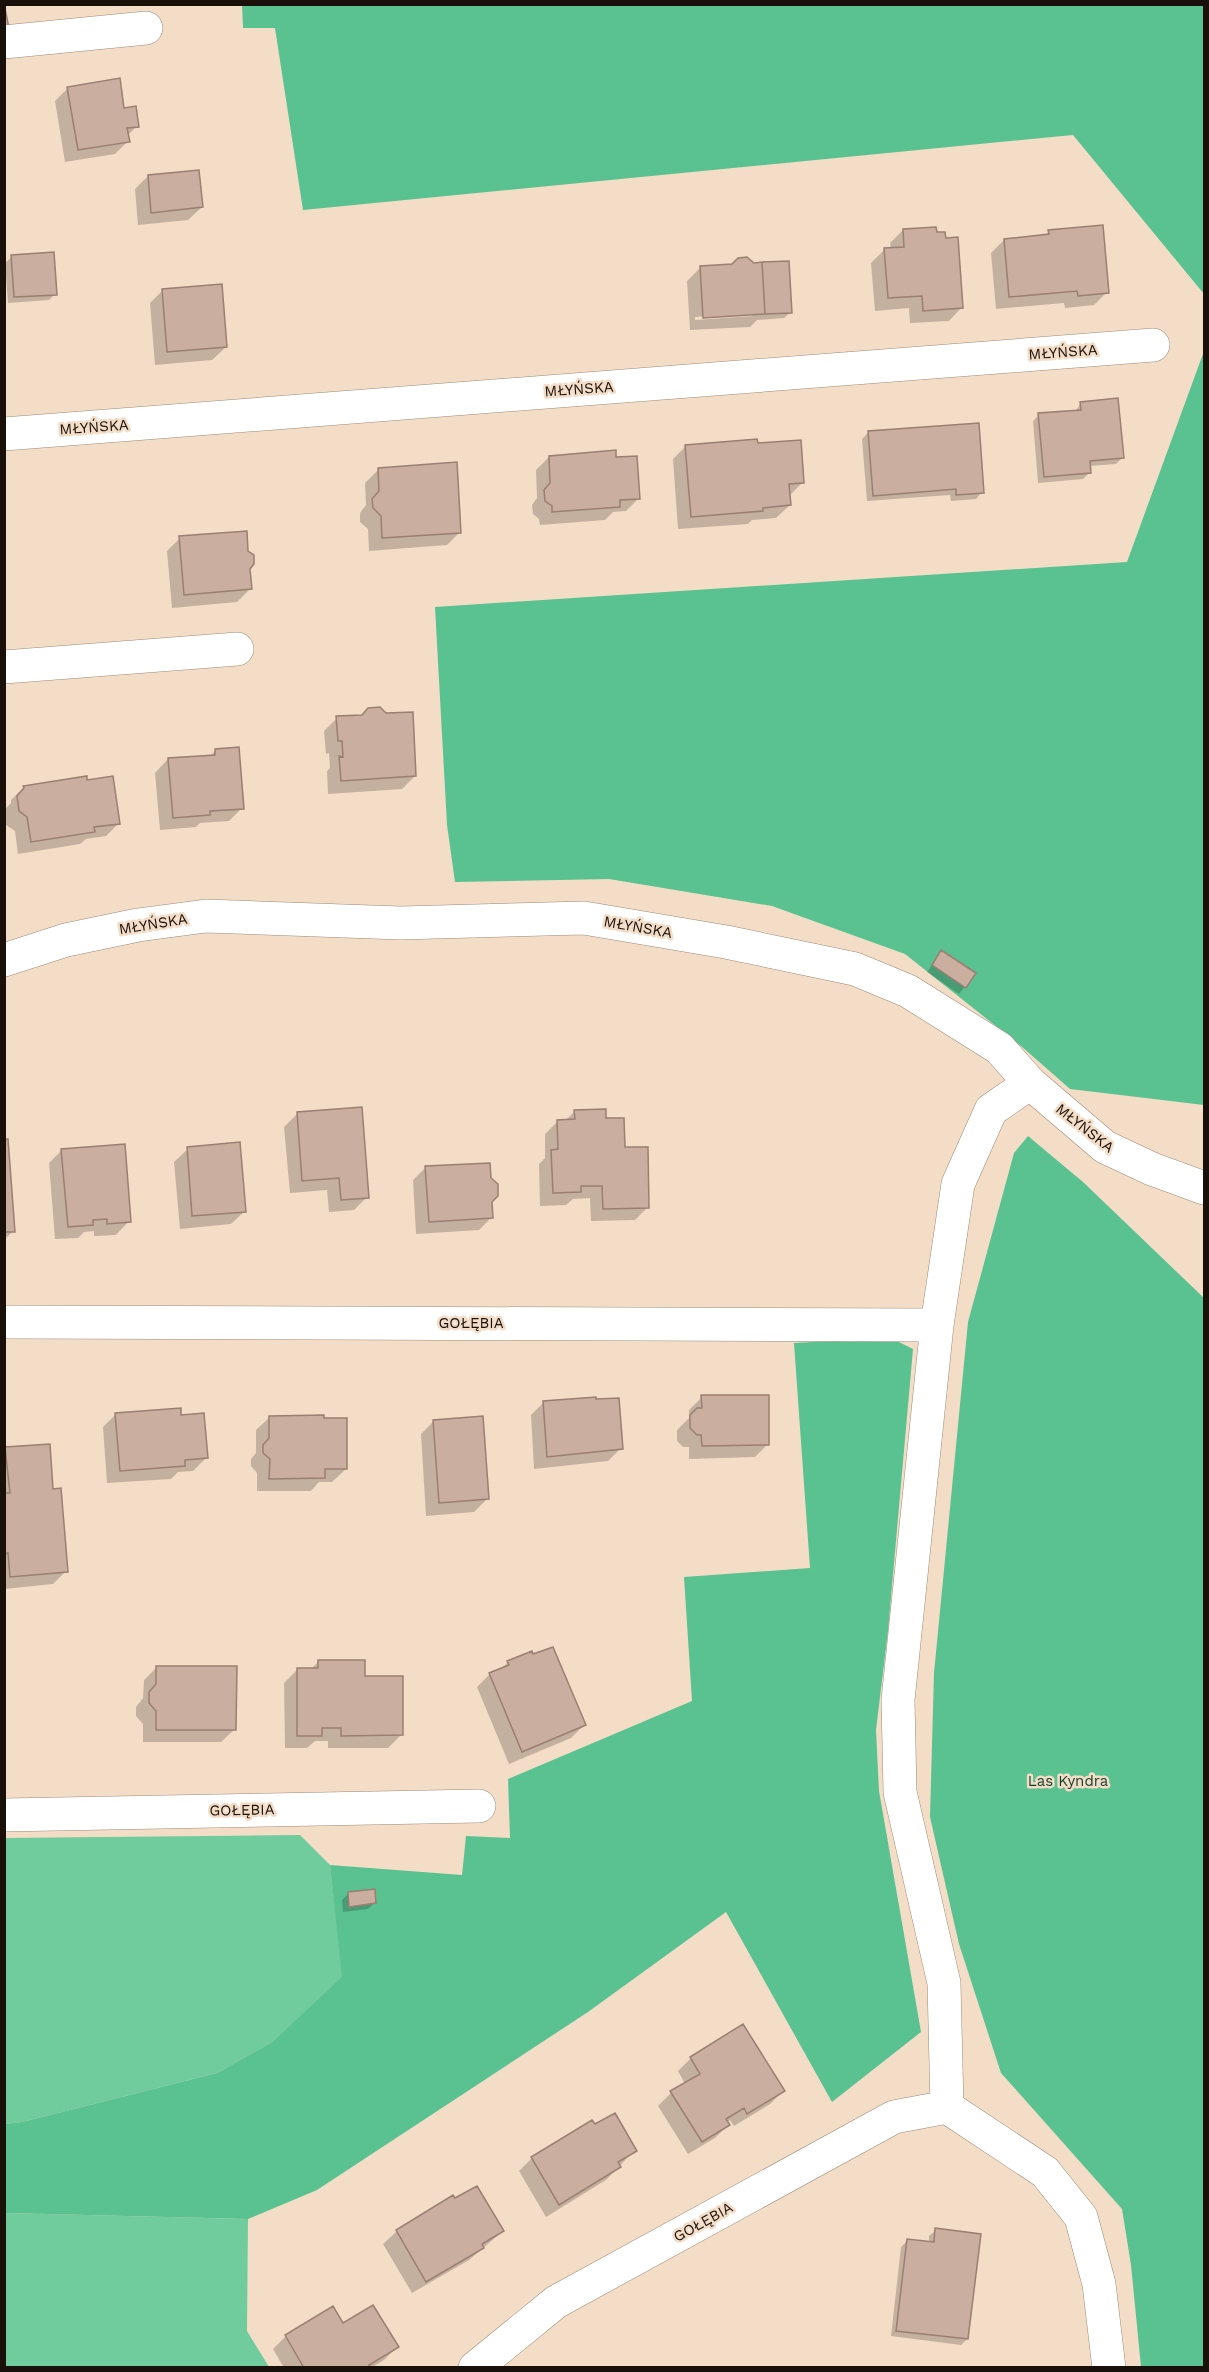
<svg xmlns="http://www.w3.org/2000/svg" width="1209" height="2372" font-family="'Work Sans',sans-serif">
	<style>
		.green { fill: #70cb9d }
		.forest { fill: #5ac290 }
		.shadow { fill: #0003; fill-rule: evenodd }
		.building { fill: #caae9f; stroke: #9a7f72; stroke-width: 1.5 }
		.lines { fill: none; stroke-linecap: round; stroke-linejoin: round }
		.minor-casing { stroke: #9e8a75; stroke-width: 34 }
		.minor { stroke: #fff; stroke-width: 33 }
		.labels { text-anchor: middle; stroke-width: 5; stroke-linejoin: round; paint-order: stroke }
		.street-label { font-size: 15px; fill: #191109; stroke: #f4ddc7 }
		.park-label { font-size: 15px; fill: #103d29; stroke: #f4ddc7 }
	</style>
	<rect width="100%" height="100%" fill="#f4ddc7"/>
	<path class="green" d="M 300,1835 L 330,1865 L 343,1977 L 272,2042 L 217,2073 L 22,2122 L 5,2124 L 4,1838 Z
		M 5,2213 L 248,2219 L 247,2331 L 269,2367 L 5,2367 Z"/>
	<path class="forest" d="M 242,5 L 1204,5 L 1204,294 L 1073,135 L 303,210 L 275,28 L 243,28 Z
		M 1204,351 L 1204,1105 L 1070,1089 L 1021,1046 L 905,954 L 772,906 L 609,879 L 455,882 L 447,825 L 435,607 L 1127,562 Z
		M 1028,1136 L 1083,1182 L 1204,1298 L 1204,2367 L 1141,2367 L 1131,2265 L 1122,2209 L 1001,2073 L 959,1944 L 930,1817 L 934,1673 L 968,1322 L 1014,1153 Z
		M 891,1338 L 913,1349 L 888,1631 L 876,1730 L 879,1791 L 921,2032 L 832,2102 L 726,1912 L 588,2012 L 317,2190 L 248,2219 L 5,2213 L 5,2124 L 22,2122 L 217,2073 L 272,2042 L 342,1977 L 330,1865 L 462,1875 L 466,1836 L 510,1838 L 508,1779 L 692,1701 L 684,1577 L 810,1568 L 794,1343 Z"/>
	<path class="shadow" d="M 68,88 L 123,110 L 137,126 L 127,136 L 128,141 L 115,154 L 65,162 L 55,101 Z
		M 148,176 L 202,207 L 188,220 L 138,225 L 135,189 Z
		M 903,230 L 935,234 L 962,307 L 949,321 L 910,323 L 909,308 L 875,311 L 871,263 L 884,250 L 891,249 L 890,243 Z
		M 1049,232 L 1107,292 L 1094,305 L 1065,308 L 1064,303 L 996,309 L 991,253 L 1004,240 L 1044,236 Z
		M 12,257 L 55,294 L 49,300 L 8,303 L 5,263 Z
		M 700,268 L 791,312 L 784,318 L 757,320 L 750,327 L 690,330 L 687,281 ZM 752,313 L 752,316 L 695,320 L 695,317 Z
		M 163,290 L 226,347 L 212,360 L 155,365 L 150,303 Z
		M 1081,403 L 1122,458 L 1116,464 L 1089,466 L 1090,472 L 1083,479 L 1038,483 L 1033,421 L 1039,415 L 1075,412 Z
		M 869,432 L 982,492 L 976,499 L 951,501 L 950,495 L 867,501 L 862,439 Z
		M 757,445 L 803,482 L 790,495 L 790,505 L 776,518 L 752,520 L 748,524 L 678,529 L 673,459 L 686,446 Z
		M 549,457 L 615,459 L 639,498 L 626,511 L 613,512 L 605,520 L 540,525 L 539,519 L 533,514 L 532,505 L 537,498 L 536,470 Z
		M 378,470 L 460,532 L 447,545 L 369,551 L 368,529 L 360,522 L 360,513 L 366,505 L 365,483 Z
		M 180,538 L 249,568 L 250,589 L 237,602 L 172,608 L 167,551 Z
		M 337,718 L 415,776 L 402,789 L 328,794 L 327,771 L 330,768 L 329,753 L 326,754 L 324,731 Z
		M 216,750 L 242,808 L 229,821 L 200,823 L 196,827 L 160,830 L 155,773 L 168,759 L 209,757 Z
		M 86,782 L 119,823 L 106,836 L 86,839 L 80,844 L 18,854 L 15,831 L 6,825 L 4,813 L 4,810 L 11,803 L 11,800 L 24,787 Z
		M 942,952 L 974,974 L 959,994 L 927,972 Z
		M 575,1111 L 605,1120 L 623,1149 L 648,1207 L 635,1220 L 591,1221 L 590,1198 L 573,1199 L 566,1205 L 540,1206 L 539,1164 L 545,1158 L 545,1134 L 558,1121 L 565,1121 Z
		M 297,1114 L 367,1197 L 354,1210 L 329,1212 L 327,1190 L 290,1193 L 284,1127 Z
		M 4,1141 L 13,1231 L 4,1240 Z
		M 188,1149 L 245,1211 L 231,1224 L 180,1229 L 174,1162 Z
		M 62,1150 L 129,1221 L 116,1235 L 94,1236 L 94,1231 L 84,1232 L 78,1238 L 55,1239 L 49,1163 Z
		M 426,1167 L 491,1202 L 492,1217 L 479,1230 L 416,1234 L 413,1180 Z
		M 702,1397 L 768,1444 L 755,1457 L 689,1459 L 689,1447 L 683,1447 L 677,1441 L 677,1430 L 689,1418 L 689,1410 Z
		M 544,1402 L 621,1448 L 608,1461 L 534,1469 L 531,1415 Z
		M 116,1414 L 180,1416 L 206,1458 L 193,1471 L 178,1472 L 171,1479 L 107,1483 L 103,1427 Z
		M 270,1417 L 346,1469 L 332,1482 L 319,1482 L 311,1491 L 257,1491 L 257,1473 L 251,1466 L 251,1459 L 256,1453 L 256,1430 Z
		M 434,1421 L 487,1499 L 474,1512 L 426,1516 L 421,1434 Z
		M 6,1449 L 52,1490 L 66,1571 L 53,1584 L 4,1589 Z
		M 531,1653 L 584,1725 L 571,1738 L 509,1764 L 477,1687 L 490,1674 L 500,1670 L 507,1663 Z
		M 318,1662 L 364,1677 L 401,1735 L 388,1748 L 328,1748 L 328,1741 L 315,1741 L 307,1748 L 285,1748 L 284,1683 L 297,1670 L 310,1670 Z
		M 157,1667 L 235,1729 L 221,1742 L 143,1742 L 143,1724 L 136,1716 L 136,1707 L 143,1698 L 144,1680 Z
		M 349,1893 L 374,1903 L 368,1909 L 343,1912 L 342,1900 Z
		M 743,2026 L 783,2091 L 770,2104 L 734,2126 L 730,2120 L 727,2123 L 728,2125 L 715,2138 L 688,2154 L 658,2106 L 671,2093 L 685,2084 L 678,2071 L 691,2058 Z
		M 591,2122 L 635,2150 L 606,2180 L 546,2217 L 519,2171 L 532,2158 Z
		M 936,2230 L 967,2339 L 961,2345 L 891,2336 L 901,2247 L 908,2240 L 929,2243 L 929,2236 Z
		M 397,2231 L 503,2231 L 469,2260 L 412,2293 L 383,2244 Z
		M 343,2325 L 397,2347 L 384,2360 L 371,2368 L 284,2368 L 273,2349 L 286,2336 Z"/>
	<path class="building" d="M 4,4 L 9,28 L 4,28 Z
		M 120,78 L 124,108 L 136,106 L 139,127 L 127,128 L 130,142 L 78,150 L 67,87 Z
		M 199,170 L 203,207 L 151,213 L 148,175 Z
		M 1103,225 L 1109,293 L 1078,296 L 1077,291 L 1009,297 L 1004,239 L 1049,234 L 1048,230 Z
		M 936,227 L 937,232 L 945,232 L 946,238 L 958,237 L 963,308 L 923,311 L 922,296 L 888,298 L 884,248 L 904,247 L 903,229 Z
		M 54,252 L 57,295 L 14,297 L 11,255 Z
		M 747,257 L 754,263 L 762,262 L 765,314 L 703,318 L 700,266 L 732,264 L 738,258 Z
		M 789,261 L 792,313 L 765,314 L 762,262 Z
		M 222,284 L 227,347 L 167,352 L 162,289 Z
		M 1118,398 L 1124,458 L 1090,461 L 1091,473 L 1044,477 L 1038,413 L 1081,410 L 1080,402 Z
		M 979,423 L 984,493 L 956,495 L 956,489 L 873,496 L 868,431 Z
		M 757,439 L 758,443 L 801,440 L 804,483 L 789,484 L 791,505 L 763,508 L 763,511 L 691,517 L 685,445 Z
		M 616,450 L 616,457 L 637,456 L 640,499 L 620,500 L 620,507 L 552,512 L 552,506 L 545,501 L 544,490 L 550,483 L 549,456 Z
		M 457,462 L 461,533 L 382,538 L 381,516 L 373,508 L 372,499 L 379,491 L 378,468 Z
		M 247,531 L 248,551 L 254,555 L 254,564 L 250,569 L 252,589 L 184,595 L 179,536 Z
		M 380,707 L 386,713 L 413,712 L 416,776 L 341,781 L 339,756 L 343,757 L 342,741 L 338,741 L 336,716 L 362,715 L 368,708 Z
		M 239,747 L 244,809 L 210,811 L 210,815 L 173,818 L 168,758 L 215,755 L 215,749 Z
		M 87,776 L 87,780 L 113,776 L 120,824 L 94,827 L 95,832 L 31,842 L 27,817 L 19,811 L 17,796 L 24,788 L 23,786 Z
		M 941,950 L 976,973 L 966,988 L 932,965 Z
		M 362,1107 L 369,1198 L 341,1200 L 339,1178 L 302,1181 L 297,1112 Z
		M 606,1109 L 606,1118 L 624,1118 L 625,1147 L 648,1147 L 649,1208 L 603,1209 L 602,1186 L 581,1186 L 581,1192 L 553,1193 L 551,1150 L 558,1149 L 557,1120 L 575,1119 L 574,1110 Z
		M 4,1139 L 8,1139 L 15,1232 L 4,1232 Z
		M 240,1142 L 246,1212 L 192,1216 L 187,1147 Z
		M 125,1144 L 131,1222 L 107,1224 L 107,1219 L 93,1220 L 93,1225 L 68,1227 L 61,1149 Z
		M 490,1163 L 491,1178 L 498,1184 L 498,1196 L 492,1202 L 493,1218 L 429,1222 L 425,1166 Z
		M 701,1395 L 769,1395 L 769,1445 L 702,1446 L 701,1435 L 697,1435 L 690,1428 L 690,1415 L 697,1408 L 702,1408 Z
		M 596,1397 L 596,1399 L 619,1398 L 623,1449 L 547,1457 L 543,1401 Z
		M 181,1408 L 181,1415 L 204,1413 L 208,1458 L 185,1460 L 185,1466 L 120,1471 L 115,1413 Z
		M 324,1415 L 324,1418 L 347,1418 L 347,1469 L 325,1469 L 325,1478 L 269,1479 L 270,1459 L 263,1453 L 263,1445 L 269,1438 L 269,1416 Z
		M 483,1416 L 489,1499 L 439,1503 L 433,1420 Z
		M 50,1444 L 53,1489 L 61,1488 L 68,1572 L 10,1577 L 8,1553 L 4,1554 L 4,1493 L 10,1493 L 5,1447 Z
		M 553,1647 L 586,1725 L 522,1752 L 489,1673 L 509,1665 L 507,1661 L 532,1651 L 533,1654 Z
		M 318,1660 L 365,1660 L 365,1676 L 403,1676 L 403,1735 L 341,1736 L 341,1728 L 322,1728 L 322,1736 L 297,1736 L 297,1668 L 318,1668 Z
		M 156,1666 L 237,1666 L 236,1730 L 156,1730 L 156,1711 L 149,1703 L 149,1692 L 156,1684 Z
		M 375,1889 L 376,1903 L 349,1907 L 348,1892 Z
		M 743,2024 L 785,2091 L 747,2114 L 744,2108 L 726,2119 L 730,2125 L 702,2142 L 670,2091 L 700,2074 L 690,2057 Z
		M 615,2113 L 637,2151 L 618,2162 L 621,2167 L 559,2205 L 531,2157 L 592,2120 L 595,2124 Z
		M 477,2186 L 504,2231 L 482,2244 L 484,2248 L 426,2282 L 396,2230 L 453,2195 L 455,2198 Z
		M 935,2228 L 981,2234 L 968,2339 L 896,2331 L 907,2239 L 934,2242 Z
		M 373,2305 L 399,2347 L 369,2365 L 370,2368 L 304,2368 L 285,2335 L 333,2306 L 343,2323 Z"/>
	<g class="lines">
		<defs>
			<path id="minor" d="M 4,42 L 146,28
				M 4,434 L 1153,345
				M 4,667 L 237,649
				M 4,960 L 66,940 L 138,925 L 206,916 L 400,923 L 584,918 L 726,942 L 855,969 L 908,991 L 999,1048 L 1030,1083 L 1105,1147 L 1152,1169 L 1204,1188
				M 1030,1083 L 991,1110 L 958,1184 L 937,1325 L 898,1700 L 900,1792 L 944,1983 L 947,2107 L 1045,2172 L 1081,2217 L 1099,2284 L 1109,2368
				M 4,1322 L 937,1325
				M 4,1815 L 479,1806
				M 475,2368 L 556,2302 L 894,2117 L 947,2107"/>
		</defs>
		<use href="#minor" class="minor-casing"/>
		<use href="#minor" class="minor"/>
	</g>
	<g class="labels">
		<g class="street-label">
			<text transform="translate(1063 352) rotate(-4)" y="5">MŁYŃSKA</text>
			<text transform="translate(579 389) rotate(-4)" y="5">MŁYŃSKA</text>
			<text transform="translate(94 427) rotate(-4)" y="5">MŁYŃSKA</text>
			<text transform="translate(153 924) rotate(-9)" y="5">MŁYŃSKA</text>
			<text transform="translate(638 927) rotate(10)" y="5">MŁYŃSKA</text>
			<text transform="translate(1085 1128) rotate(38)" y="5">MŁYŃSKA</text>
			<text x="471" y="1328">GOŁĘBIA</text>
			<text transform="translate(242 1810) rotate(-1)" y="5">GOŁĘBIA</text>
			<text transform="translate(703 2222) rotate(-29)" y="5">GOŁĘBIA</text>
		</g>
		<g class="park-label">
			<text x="1068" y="1786">Las Kyndra</text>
		</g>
	</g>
	<rect width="1209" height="2372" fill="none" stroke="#191109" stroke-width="12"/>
</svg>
